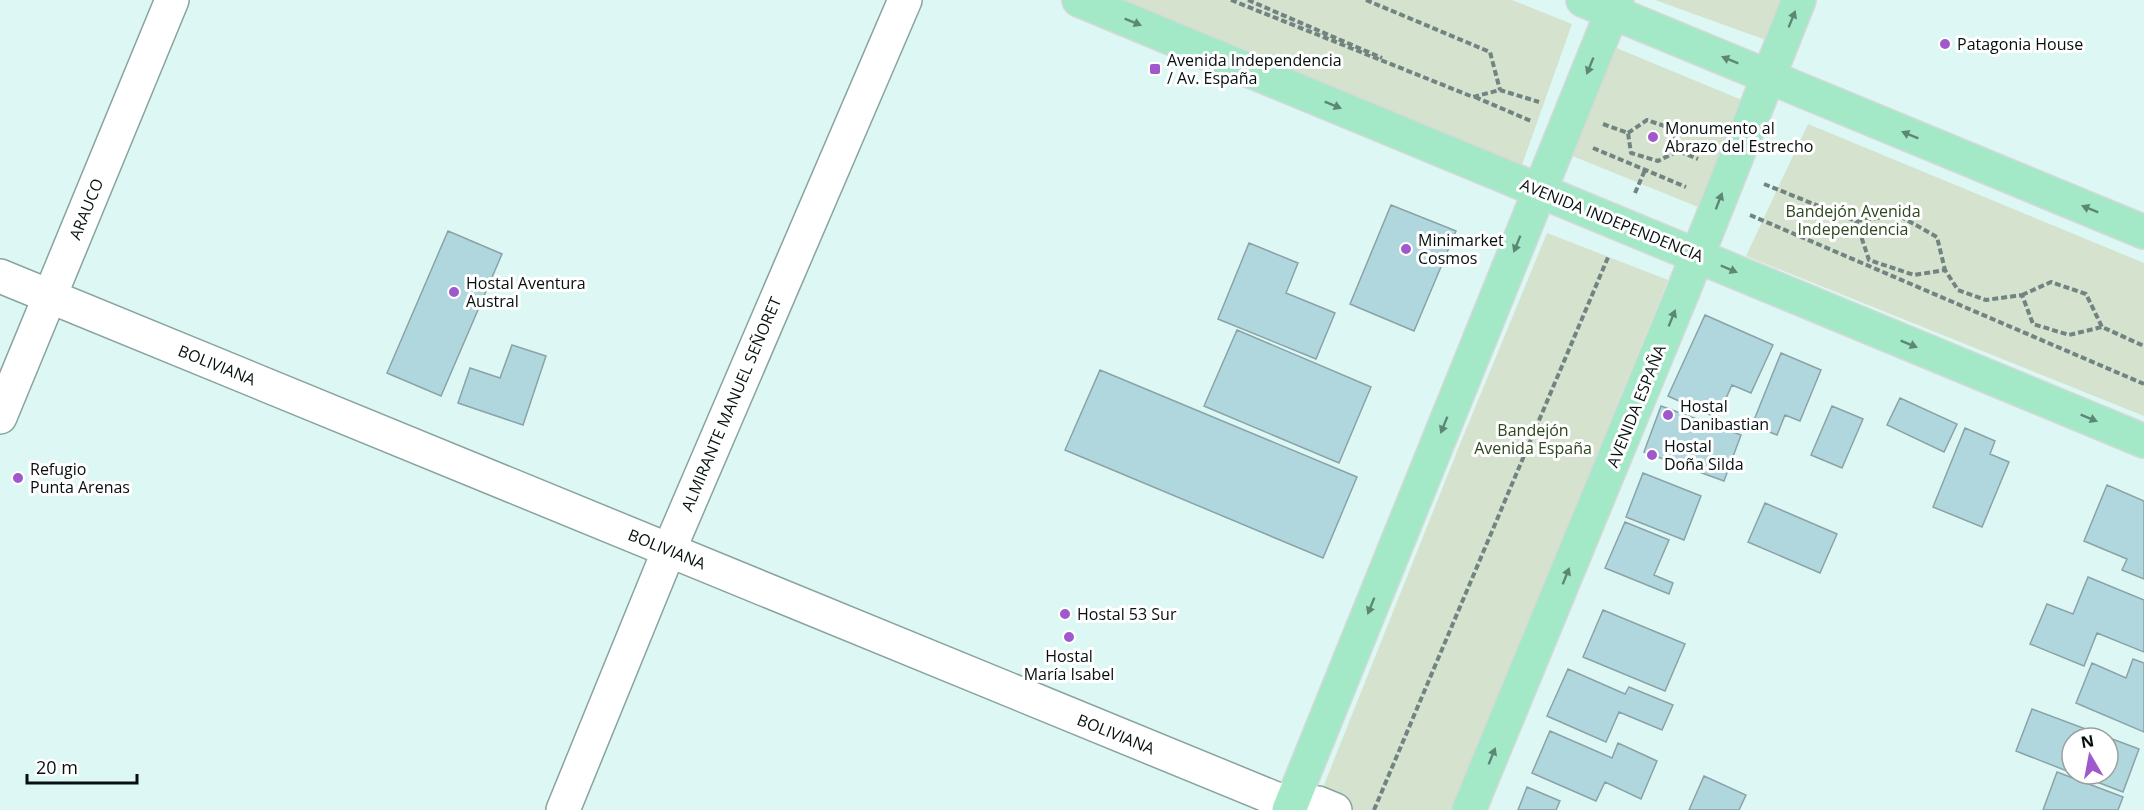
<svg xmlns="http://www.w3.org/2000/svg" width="2144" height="810" font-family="'Open Sans',sans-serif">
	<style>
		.green { fill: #d4e2ce }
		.building { fill: #b1d7de; stroke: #8aa3a7; stroke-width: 1.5 }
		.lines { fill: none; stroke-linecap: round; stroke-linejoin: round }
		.minor-casing { stroke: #89a39f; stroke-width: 36 }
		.major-casing { stroke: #d7d9d9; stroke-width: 36 }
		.path { stroke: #728482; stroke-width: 4; stroke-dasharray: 6 3; stroke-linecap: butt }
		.minor { stroke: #fff; stroke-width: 33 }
		.major { stroke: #a3e9c8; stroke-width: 33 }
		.oneway { fill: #5d8775 }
		.poi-dot { fill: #9f59cd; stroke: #fff; stroke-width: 2 }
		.labels { text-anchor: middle; stroke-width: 6; stroke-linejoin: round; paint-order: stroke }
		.poi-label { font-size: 16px; fill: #07100f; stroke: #fff; text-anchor: start }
		.street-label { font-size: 16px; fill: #07100f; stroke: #fff }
		.park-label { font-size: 16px; fill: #2d471f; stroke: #fff }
	</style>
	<rect width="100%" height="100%" fill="#ddf8f4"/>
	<path class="green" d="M 1113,0 L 1512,0 L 1572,24 L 1522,165 Z
		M 1655,0 L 1783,0 L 1766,40 Z
		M 1614,47 L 1742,100 L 1698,207 L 1570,155 Z
		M 1808,124 L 2144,263 L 2144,416 L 1746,256 Z
		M 1547,233 L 1668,280 L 1451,810 L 1314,810 L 1458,449 Z"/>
	<path class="building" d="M 1391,205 L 1456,231 L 1414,331 L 1350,304 Z
		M 448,231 L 502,254 L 441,396 L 387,373 Z
		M 1249,243 L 1298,263 L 1286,293 L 1335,313 L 1316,359 L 1218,319 Z
		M 1705,315 L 1773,345 L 1751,393 L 1732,385 L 1717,418 L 1668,396 Z
		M 1237,330 L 1371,387 L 1339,463 L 1204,406 Z
		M 512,345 L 546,356 L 523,425 L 458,403 L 470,368 L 500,378 Z
		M 1781,353 L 1821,370 L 1800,421 L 1785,415 L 1777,435 L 1752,425 Z
		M 1100,370 L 1357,477 L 1323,558 L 1065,450 Z
		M 1900,398 L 1957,424 L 1944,452 L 1887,425 Z
		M 1661,406 L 1741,435 L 1724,481 L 1644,452 Z
		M 1832,406 L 1863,419 L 1842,468 L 1811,455 Z
		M 1965,428 L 1995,441 L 1990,454 L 2009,462 L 1982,527 L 1933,507 Z
		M 1643,473 L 1701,496 L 1684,540 L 1626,517 Z
		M 2107,485 L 2144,501 L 2144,579 L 2122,570 L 2127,559 L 2084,541 Z
		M 1765,503 L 1837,534 L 1820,573 L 1748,542 Z
		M 1625,522 L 1669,540 L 1654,575 L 1673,583 L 1669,594 L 1605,568 Z
		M 2088,577 L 2144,600 L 2144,652 L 2097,633 L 2084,666 L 2030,644 L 2047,604 L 2073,614 Z
		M 1603,610 L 1685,644 L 1665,691 L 1583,657 Z
		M 2133,659 L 2144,663 L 2144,732 L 2076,703 L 2092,663 L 2126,678 Z
		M 1568,669 L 1625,694 L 1629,687 L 1673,705 L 1662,730 L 1619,712 L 1606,742 L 1547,716 Z
		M 2032,709 L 2139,749 L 2123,792 L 2076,774 L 2108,774 L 2108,738 L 2072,738 L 2072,773 L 2016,751 Z
		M 1550,731 L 1612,758 L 1618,743 L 1657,761 L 1641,799 L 1605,782 L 1596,801 L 1532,773 Z
		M 2057,772 L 2123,797 L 2118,810 L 2043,810 Z
		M 1704,776 L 1746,795 L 1739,810 L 1689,810 Z
		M 1527,787 L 1560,801 L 1556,810 L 1518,810 Z"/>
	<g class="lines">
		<defs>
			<path id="minor" d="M 0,276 L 1291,805 L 1318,803 L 1335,810
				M 0,417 L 172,0
				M 563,810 L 669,550 L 905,0"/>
			<path id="major" d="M 1079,0 L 2144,441
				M 1583,0 L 2144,232
				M 1289,810 L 1617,0
				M 1469,810 L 1684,289 L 1799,0"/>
		</defs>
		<use href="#minor" class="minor-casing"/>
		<use href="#major" class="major-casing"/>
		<path class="path" d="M 1231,0 L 1473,97 L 1500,90 L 1539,102
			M 1248,0 L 1382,58
			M 1366,0 L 1490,52 L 1500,90
			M 1475,97 L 1531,121
			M 1603,124 L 1628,133 L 1631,153 L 1658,161 L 1678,151 L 1698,159
			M 1628,133 L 1647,120 L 1673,129 L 1678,151
			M 1593,148 L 1686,187
			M 1764,184 L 1856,221 L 1869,260 L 1914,275 L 1945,270 L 1958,290 L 1986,300 L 2022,295 L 2033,324 L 2069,335 L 2102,327 L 2144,346
			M 1635,193 L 1645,170
			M 1750,215 L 2144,384
			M 1856,221 L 1898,215 L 1937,237 L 1945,270
			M 2022,295 L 2051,282 L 2086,294 L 2102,327
			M 1374,810 L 1609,255"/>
		<use href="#minor" class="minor"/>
		<use href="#major" class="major"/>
	</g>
	<defs><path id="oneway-solid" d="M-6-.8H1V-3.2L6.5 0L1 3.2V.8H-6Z" transform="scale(1.5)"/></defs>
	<g class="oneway">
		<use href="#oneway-solid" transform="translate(1792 19) rotate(-68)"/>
		<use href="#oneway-solid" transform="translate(1133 22) rotate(22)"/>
		<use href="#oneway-solid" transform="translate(1730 60) rotate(-158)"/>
		<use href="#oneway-solid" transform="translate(1590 66) rotate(112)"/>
		<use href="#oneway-solid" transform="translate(1333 105) rotate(22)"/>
		<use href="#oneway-solid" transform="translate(1910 135) rotate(-158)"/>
		<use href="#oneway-solid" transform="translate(1719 201) rotate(-69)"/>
		<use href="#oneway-solid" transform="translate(2090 209) rotate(-158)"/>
		<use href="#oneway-solid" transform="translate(1517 244) rotate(112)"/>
		<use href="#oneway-solid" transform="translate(1729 269) rotate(23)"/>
		<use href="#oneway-solid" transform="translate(1672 318) rotate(-68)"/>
		<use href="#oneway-solid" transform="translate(1909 344) rotate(22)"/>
		<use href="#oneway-solid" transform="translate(2089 418) rotate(22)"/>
		<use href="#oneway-solid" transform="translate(1444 425) rotate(112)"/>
		<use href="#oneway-solid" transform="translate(1566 576) rotate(-68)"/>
		<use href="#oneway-solid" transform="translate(1371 606) rotate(112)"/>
		<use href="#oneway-solid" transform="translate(1492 756) rotate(-68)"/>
	</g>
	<g class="poi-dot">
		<circle cx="1945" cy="44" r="6"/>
		<rect x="1149" y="63" width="12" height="12" rx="3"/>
		<circle cx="1653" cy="137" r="6"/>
		<circle cx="1406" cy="249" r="6"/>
		<circle cx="454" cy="292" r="6"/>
		<circle cx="1668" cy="415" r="6"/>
		<circle cx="1652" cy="455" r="6"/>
		<circle cx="18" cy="478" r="6"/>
		<circle cx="1065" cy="614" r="6"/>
		<circle cx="1069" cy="637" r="6"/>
	</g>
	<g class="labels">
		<g class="poi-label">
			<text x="1957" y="50">Patagonia House</text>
			<text x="1167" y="66">Avenida Independencia<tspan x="1167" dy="18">/ Av. España</tspan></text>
			<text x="1665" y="134">Monumento al<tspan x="1665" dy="18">Abrazo del Estrecho</tspan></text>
			<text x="1418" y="246">Minimarket<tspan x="1418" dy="18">Cosmos</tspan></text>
			<text x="466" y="289">Hostal Aventura<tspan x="466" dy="18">Austral</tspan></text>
			<text x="1680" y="412">Hostal<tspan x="1680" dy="18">Danibastian</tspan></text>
			<text x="1664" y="452">Hostal<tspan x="1664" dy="18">Doña Silda</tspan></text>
			<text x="30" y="475">Refugio<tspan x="30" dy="18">Punta Arenas</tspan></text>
			<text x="1077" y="620">Hostal 53 Sur</text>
			<text x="1069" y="662" text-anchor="middle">Hostal<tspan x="1069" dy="18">María Isabel</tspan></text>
		</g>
		<g class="street-label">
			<text transform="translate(86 209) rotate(-68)" y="6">ARAUCO</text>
			<text transform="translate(1612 220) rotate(22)" y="6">AVENIDA INDEPENDENCIA</text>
			<text transform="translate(217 365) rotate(22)" y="6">BOLIVIANA</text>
			<text transform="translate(731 404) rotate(-67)" y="6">ALMIRANTE MANUEL SEÑORET</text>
			<text transform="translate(1636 406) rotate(-68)" y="6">AVENIDA ESPAÑA</text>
			<text transform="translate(667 549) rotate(22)" y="6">BOLIVIANA</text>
			<text transform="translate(1116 734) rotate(22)" y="6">BOLIVIANA</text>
		</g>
		<g class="park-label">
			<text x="1853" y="217">Bandejón Avenida<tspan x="1853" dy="18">Independencia</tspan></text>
			<text x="1533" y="436">Bandejón<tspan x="1533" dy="18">Avenida España</tspan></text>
		</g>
	</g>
	<g transform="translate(2090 756) rotate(350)"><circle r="28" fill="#ffffff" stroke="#9c9f9f" stroke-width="1.5"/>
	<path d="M0-4.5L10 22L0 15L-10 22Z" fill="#9f59cd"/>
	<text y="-9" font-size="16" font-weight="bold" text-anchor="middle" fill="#07100f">N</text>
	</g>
	<path d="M27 774v9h110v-9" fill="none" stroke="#07100f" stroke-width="3"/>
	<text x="36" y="774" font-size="18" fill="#07100f" stroke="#ffffff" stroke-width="4.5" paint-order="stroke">20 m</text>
</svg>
